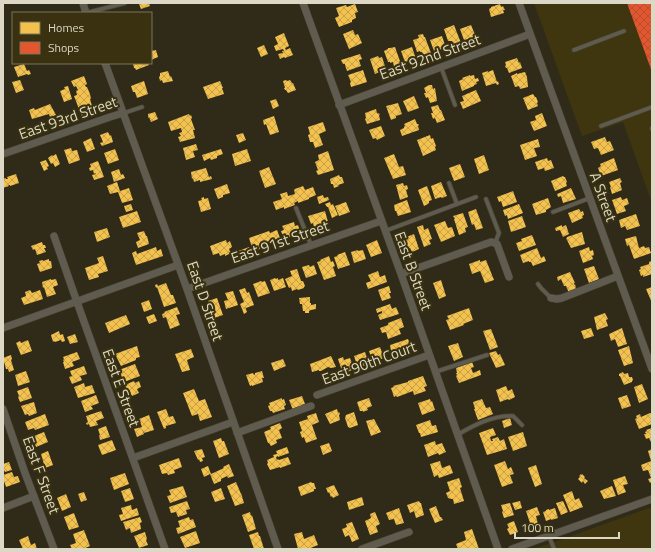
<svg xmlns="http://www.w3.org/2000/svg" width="655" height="552" font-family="'Titillium Web',sans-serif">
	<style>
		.built { fill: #3f360f }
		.homes { fill: url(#homes-cross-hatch) }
		.shops { fill: url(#shops-cross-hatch) }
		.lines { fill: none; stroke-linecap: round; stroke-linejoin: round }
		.service-casing { stroke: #4b4739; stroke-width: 5 }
		.minor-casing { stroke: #4b4739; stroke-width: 8 }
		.service { stroke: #5f5b4f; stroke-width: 3.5 }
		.minor { stroke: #5f5b4f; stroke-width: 7 }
		.labels { text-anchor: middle; stroke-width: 4; stroke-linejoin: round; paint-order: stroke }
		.street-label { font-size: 15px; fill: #dcd8c5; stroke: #393110 }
	</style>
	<defs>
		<pattern id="homes-cross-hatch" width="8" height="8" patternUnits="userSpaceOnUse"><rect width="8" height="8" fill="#f2c14e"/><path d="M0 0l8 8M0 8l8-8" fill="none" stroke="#c6a149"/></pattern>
		<pattern id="shops-cross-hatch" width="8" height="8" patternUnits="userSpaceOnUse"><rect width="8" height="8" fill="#e4572e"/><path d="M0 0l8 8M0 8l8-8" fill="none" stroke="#b35032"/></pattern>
	</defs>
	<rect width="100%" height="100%" fill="#302b19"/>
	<path class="built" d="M 534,3 L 652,3 L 652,203 L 623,122 L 582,136 Z
		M 652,507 L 652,549 L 534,549 L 560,540 Z"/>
	<path class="homes" d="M 144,3 L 149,3 L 150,6 L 141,9 L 139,4 Z
		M 355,4 L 358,12 L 355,13 L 356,18 L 352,20 L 352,22 L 339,27 L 335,18 L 339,16 L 336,8 L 346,5 L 347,7 Z
		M 500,4 L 501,7 L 503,6 L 505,10 L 503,10 L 504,13 L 491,17 L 489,9 L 491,8 L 491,7 Z
		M 454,25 L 461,43 L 454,45 L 452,41 L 448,41 L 444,29 Z
		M 471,25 L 476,37 L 464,40 L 460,29 Z
		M 353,30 L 355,35 L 358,34 L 362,43 L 349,49 L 343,34 Z
		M 284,33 L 289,46 L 285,48 L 286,50 L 290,48 L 293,55 L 285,58 L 284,57 L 280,59 L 278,54 L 283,53 L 282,51 L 284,51 L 283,49 L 276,51 L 274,46 L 278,44 L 275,37 Z
		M 423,34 L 424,37 L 425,37 L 431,53 L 424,56 L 422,52 L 420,52 L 420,51 L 417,52 L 413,40 L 419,38 L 418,35 Z
		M 442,36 L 446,48 L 434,51 L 430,40 Z
		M 264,45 L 268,54 L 261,57 L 257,48 Z
		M 395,47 L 401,64 L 394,67 L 393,62 L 390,63 L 390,62 L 388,62 L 384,51 L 388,49 L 388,48 L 390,48 Z
		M 412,47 L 416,59 L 405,62 L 401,51 Z
		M 156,50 L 158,57 L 151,60 L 151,51 Z
		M 360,54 L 362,59 L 359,60 L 361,66 L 347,71 L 345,65 L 345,64 L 343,64 L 341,60 Z
		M 378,56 L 379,58 L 382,57 L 386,69 L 375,74 L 370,59 Z
		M 517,58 L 519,63 L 520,62 L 522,68 L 509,73 L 507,68 L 506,68 L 505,66 L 506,65 L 505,62 Z
		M 133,63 L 148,63 L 149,65 L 136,70 L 135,68 L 134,68 Z
		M 24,64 L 27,71 L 29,70 L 31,74 L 28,75 L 27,74 L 18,77 L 14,67 Z
		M 363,70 L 367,82 L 351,87 L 350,83 L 351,82 L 348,75 Z
		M 493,70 L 497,82 L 498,81 L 499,84 L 497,85 L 496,83 L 486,86 L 482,73 L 488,71 L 488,72 Z
		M 168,71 L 170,77 L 171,76 L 173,81 L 163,83 L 162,80 L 160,81 L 159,77 L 160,76 L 160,73 Z
		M 525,72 L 527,77 L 528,87 L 520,89 L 519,86 L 515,87 L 511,76 L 517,73 L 517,74 Z
		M 470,75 L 470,76 L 474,75 L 475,79 L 478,78 L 479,81 L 476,82 L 477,84 L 474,85 L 474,86 L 462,91 L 459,81 L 463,79 L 462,78 Z
		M 84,76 L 87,84 L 85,85 L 86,87 L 87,87 L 90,94 L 91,99 L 90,99 L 92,106 L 91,106 L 93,112 L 82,117 L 74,96 L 77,95 L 76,91 L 78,90 L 76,86 L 74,87 L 71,81 Z
		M 20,80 L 24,90 L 16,93 L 12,82 Z
		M 286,80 L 287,81 L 290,80 L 292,83 L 293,83 L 296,90 L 288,93 L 286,90 L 285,90 L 284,88 L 285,88 L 283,81 Z
		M 144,81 L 148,94 L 137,98 L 135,92 L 133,92 L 131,86 Z
		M 220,81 L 223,88 L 222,88 L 224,94 L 208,99 L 203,87 Z
		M 429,85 L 432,85 L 433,89 L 435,88 L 437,101 L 430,103 L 428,97 L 426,98 L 424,93 L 426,93 L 424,88 Z
		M 68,86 L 72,99 L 64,102 L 60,91 L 65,89 L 64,87 Z
		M 476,90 L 481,101 L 463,109 L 460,102 L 464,101 L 462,96 Z
		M 533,94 L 535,97 L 536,97 L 538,102 L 537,103 L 538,106 L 528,110 L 523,98 Z
		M 414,96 L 419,108 L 408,112 L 403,101 Z
		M 276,99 L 279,106 L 273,109 L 270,101 Z
		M 398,103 L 402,114 L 396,116 L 396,118 L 391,120 L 386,106 Z
		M 50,104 L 56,115 L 50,117 L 49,114 L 32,119 L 29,110 L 34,108 L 35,110 Z
		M 438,105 L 440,110 L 441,110 L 445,120 L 437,123 L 435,118 L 433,119 L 431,113 L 433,113 L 431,107 Z
		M 376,109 L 377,113 L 380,114 L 379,115 L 380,120 L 367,124 L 365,119 L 366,118 L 365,113 Z
		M 155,112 L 158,119 L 151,122 L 149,117 L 148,118 L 148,114 Z
		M 542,113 L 547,126 L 534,131 L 530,122 L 536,120 L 535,116 Z
		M 189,114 L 190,116 L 191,115 L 192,118 L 191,119 L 195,130 L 193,130 L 195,138 L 180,142 L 178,137 L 181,136 L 179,133 L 182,132 L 181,128 L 171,131 L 168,122 Z
		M 274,116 L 279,132 L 270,135 L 266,124 L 264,125 L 263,120 Z
		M 415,119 L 417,124 L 418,124 L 419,125 L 418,126 L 419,130 L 402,136 L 400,130 L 404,128 L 404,127 L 405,126 L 404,124 Z
		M 323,122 L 326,131 L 319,134 L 323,145 L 315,148 L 313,142 L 310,142 L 308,135 L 310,134 L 308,127 Z
		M 381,126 L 385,136 L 377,140 L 376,138 L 373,139 L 369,130 Z
		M 108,132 L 110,136 L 111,135 L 113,142 L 102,146 L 100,143 L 103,142 L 100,135 Z
		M 243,133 L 246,140 L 239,143 L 236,135 Z
		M 430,135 L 431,139 L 433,138 L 436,146 L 435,147 L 436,150 L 423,156 L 417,140 Z
		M 605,137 L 607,142 L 610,141 L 614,150 L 601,155 L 598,148 L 594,149 L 591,142 Z
		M 91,138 L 95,149 L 87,152 L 83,142 Z
		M 538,139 L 540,147 L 534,148 L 537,156 L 525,160 L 520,145 Z
		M 196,144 L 198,150 L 193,151 L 195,157 L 186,160 L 183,148 Z
		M 71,148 L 72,151 L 77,150 L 80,160 L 69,164 L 64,150 Z
		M 115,149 L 119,160 L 108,164 L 104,153 Z
		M 221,149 L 223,154 L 217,156 L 217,158 L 211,160 L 210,158 L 204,161 L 202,155 Z
		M 247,149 L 251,161 L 235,166 L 232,154 Z
		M 328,151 L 334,170 L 318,175 L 316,171 L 318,170 L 315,162 L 319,160 L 318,155 Z
		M 56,154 L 60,164 L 55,167 L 53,163 L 51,164 L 48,158 L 52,155 L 53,156 Z
		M 394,154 L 399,167 L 403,166 L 406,175 L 393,179 L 384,158 Z
		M 484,155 L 489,170 L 479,174 L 474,159 Z
		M 547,158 L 548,161 L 551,160 L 554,168 L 545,171 L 544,168 L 538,170 L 535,162 Z
		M 614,158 L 618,170 L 601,176 L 598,168 L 601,166 L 600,164 Z
		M 46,160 L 49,166 L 47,167 L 48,169 L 44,171 L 40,162 Z
		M 98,161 L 104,177 L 94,180 L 92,175 L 96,174 L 95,173 L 94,174 L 93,170 L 90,171 L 89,168 L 91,167 L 90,164 Z
		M 460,164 L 465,177 L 454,181 L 449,168 Z
		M 269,167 L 276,184 L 265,188 L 259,171 Z
		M 206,168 L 209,177 L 211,176 L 212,179 L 200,182 L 200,180 L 194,182 L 193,178 L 192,179 L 191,172 Z
		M 119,169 L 121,175 L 123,174 L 125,178 L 114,182 L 111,172 Z
		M 16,174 L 19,183 L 10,186 L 10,185 L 8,185 L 9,186 L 3,188 L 3,179 L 6,178 L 6,179 L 8,179 L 7,177 Z
		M 339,175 L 340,177 L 342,177 L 344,183 L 338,185 L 339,186 L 334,188 L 333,184 L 331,184 L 330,179 Z
		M 563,176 L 564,177 L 565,177 L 567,182 L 566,183 L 567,186 L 555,191 L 551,181 Z
		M 620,178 L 622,182 L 620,183 L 622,190 L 612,194 L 610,187 L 611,187 L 609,182 Z
		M 117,182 L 120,191 L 129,188 L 133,200 L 122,203 L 118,192 L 110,194 L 107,186 Z
		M 441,182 L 447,196 L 442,198 L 441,197 L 435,199 L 431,186 Z
		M 403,183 L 404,186 L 407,185 L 408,189 L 406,190 L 408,197 L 400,200 L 396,185 Z
		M 227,184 L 230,193 L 223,195 L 223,197 L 218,199 L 214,189 Z
		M 303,186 L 305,190 L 313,187 L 316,195 L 309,198 L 309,199 L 298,203 L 298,201 L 294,203 L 295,205 L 284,209 L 284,207 L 276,210 L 273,202 L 282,199 L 280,194 L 287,192 L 288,196 L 295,194 L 294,190 L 295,189 Z
		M 427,186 L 432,200 L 429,201 L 429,203 L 428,204 L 424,206 L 418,190 Z
		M 571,188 L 576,199 L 563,203 L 561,196 L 558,197 L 557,194 Z
		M 513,191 L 517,202 L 503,207 L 501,201 L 499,202 L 497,197 Z
		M 323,195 L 324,198 L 328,197 L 329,200 L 319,204 L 317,197 Z
		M 204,197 L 204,199 L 208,198 L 211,209 L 201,212 L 198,201 L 202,200 L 201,198 Z
		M 621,197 L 622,200 L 627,198 L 629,204 L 624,206 L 626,211 L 617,214 L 612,200 Z
		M 548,198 L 551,207 L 546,210 L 546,212 L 536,215 L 532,204 Z
		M 407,200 L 411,212 L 398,216 L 396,211 L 395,211 L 394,205 Z
		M 330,202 L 331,205 L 333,204 L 338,215 L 332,218 L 328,207 L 327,207 L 325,204 Z
		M 346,202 L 350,212 L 339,216 L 335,206 Z
		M 131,204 L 133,210 L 126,212 L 124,206 Z
		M 519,204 L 523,213 L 508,219 L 507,215 L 505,216 L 503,210 Z
		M 476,209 L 483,228 L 476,230 L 474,224 L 472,225 L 468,212 Z
		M 579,209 L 581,212 L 583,211 L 584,215 L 582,216 L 583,218 L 572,223 L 568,213 Z
		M 137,211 L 141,222 L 123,228 L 119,217 Z
		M 325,211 L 328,222 L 314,227 L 313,223 L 311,224 L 308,216 Z
		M 463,213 L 468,227 L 465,228 L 466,232 L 459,235 L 454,219 L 455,219 L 453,216 Z
		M 636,214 L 640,226 L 627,230 L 625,226 L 621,228 L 619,220 Z
		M 522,216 L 526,227 L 511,232 L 508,221 Z
		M 445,221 L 448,228 L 452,227 L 455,236 L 441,242 L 434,225 Z
		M 294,222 L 295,226 L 298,225 L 301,233 L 284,239 L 281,231 L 284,230 L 282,226 Z
		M 423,225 L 424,230 L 428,228 L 432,239 L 429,240 L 431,244 L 424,247 L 417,227 Z
		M 562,225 L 562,227 L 566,225 L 569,234 L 563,237 L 560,230 L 556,231 L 555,228 Z
		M 107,228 L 110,237 L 97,242 L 94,232 Z
		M 277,230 L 280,238 L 273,240 L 273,242 L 267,245 L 267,247 L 253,251 L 249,238 L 269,231 L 270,233 Z
		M 144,231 L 146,236 L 147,236 L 149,244 L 138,248 L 136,242 L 140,240 L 137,233 Z
		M 582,232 L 585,244 L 571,248 L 566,238 L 567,238 L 567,237 Z
		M 414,234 L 419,249 L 412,252 L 410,248 L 408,249 L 404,238 Z
		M 532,235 L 536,245 L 519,251 L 516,243 L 522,241 L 521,239 Z
		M 636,236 L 639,248 L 644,246 L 645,248 L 649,247 L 651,253 L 634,259 L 629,245 L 627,246 L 625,239 Z
		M 226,240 L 227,243 L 230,241 L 232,247 L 229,249 L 231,253 L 225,256 L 225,254 L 220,256 L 219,253 L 213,255 L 210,246 Z
		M 377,240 L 382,253 L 371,257 L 366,245 Z
		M 42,242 L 43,245 L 45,245 L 46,248 L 44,248 L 46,252 L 37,255 L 35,249 L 33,250 L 31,246 Z
		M 156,247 L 157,251 L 161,249 L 163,256 L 136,265 L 132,253 L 136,251 L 137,254 Z
		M 249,247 L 251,254 L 239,259 L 236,252 Z
		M 589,247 L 590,251 L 593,250 L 594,255 L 592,256 L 593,259 L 583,263 L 579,251 Z
		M 537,248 L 541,258 L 544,256 L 546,261 L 533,266 L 531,262 L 529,262 L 529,261 L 523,263 L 520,255 Z
		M 358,250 L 358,251 L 363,250 L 366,259 L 354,263 L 351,252 Z
		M 345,252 L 350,265 L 338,269 L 334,257 L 338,256 L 337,255 Z
		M 103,256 L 108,271 L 98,274 L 99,277 L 89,280 L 85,268 L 99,263 L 97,258 Z
		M 329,256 L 331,262 L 333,261 L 335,266 L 333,267 L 336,276 L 324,280 L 317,262 L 321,261 L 320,260 Z
		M 49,259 L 49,261 L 51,261 L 52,268 L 40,272 L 37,264 L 40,263 L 39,261 L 43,260 L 43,261 Z
		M 480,260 L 480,262 L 486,260 L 494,280 L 485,283 L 480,271 L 472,274 L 469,264 Z
		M 651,261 L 652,274 L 643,277 L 643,275 L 641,276 L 639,270 L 641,269 L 640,267 L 649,264 L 649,262 Z
		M 309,265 L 310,267 L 314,265 L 317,274 L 306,278 L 302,267 Z
		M 594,266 L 599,279 L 589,283 L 584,269 Z
		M 297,269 L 301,281 L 303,281 L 305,286 L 304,287 L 304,288 L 298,290 L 297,289 L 292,291 L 291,287 L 289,288 L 285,279 L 292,276 L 290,271 Z
		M 378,271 L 380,277 L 385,275 L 387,282 L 368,289 L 366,283 L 371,281 L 368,275 Z
		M 570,272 L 575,283 L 574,283 L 574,285 L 575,284 L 576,289 L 569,293 L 566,286 L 564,286 L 561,279 L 558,281 L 557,277 Z
		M 275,278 L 276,279 L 278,278 L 278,280 L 283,278 L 286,287 L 274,291 L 270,280 Z
		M 51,279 L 51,280 L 56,279 L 58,285 L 53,287 L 56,294 L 47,297 L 44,287 L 43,288 L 42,282 Z
		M 441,280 L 446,296 L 439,299 L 433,283 Z
		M 261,281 L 262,282 L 265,281 L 270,293 L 258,297 L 253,284 Z
		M 166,283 L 171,295 L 173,295 L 176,303 L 164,307 L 157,287 L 156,288 L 155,285 L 157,284 L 158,286 Z
		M 389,286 L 391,293 L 389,293 L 391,298 L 382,301 L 378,290 Z
		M 652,287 L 652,303 L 646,289 Z
		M 245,288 L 247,293 L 249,292 L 254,305 L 246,308 L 245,306 L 247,312 L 244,314 L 240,304 L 244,302 L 239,290 Z
		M 30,290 L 32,293 L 40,290 L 43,299 L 24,305 L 21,298 L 26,296 L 25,292 Z
		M 233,291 L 238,305 L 226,309 L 224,301 L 228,300 L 225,293 Z
		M 310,297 L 310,303 L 311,303 L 311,305 L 316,304 L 316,309 L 311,310 L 309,311 L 309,313 L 305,313 L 305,311 L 303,311 L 302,304 L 300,304 L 299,298 Z
		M 217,298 L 223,315 L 211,319 L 206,304 L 209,304 L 208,301 Z
		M 149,300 L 152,309 L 144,312 L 141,303 Z
		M 390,304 L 392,309 L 396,307 L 399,314 L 380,320 L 378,315 L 382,313 L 382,311 L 377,313 L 376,309 Z
		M 177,307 L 180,314 L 176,315 L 180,325 L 170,329 L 166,317 L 163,318 L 162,314 L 165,313 L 164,312 Z
		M 469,308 L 473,320 L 463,324 L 464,325 L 450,330 L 446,320 L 449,319 L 447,316 Z
		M 605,313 L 608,319 L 606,320 L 608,326 L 597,330 L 594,317 Z
		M 154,314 L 157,321 L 149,324 L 146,317 Z
		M 126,315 L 130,324 L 109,333 L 105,323 Z
		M 401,318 L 404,327 L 399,329 L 401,334 L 388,339 L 386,332 L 382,333 L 380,328 L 388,325 L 388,323 Z
		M 591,328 L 594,336 L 584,339 L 581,331 Z
		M 622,328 L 627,344 L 618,347 L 615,339 L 611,341 L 609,334 Z
		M 491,329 L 498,347 L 490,350 L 483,331 Z
		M 59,331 L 60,335 L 63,334 L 65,341 L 62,342 L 61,340 L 55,342 L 54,341 L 53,342 L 51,335 Z
		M 75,334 L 78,342 L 70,344 L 67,337 Z
		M 408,339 L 411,347 L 406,349 L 408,354 L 400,357 L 398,352 L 394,354 L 393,350 L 391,351 L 390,345 Z
		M 28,340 L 32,351 L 21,355 L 16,343 L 20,341 L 21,343 Z
		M 458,343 L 463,357 L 454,361 L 448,346 Z
		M 137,346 L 140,357 L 136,358 L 136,360 L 121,366 L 115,354 Z
		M 629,346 L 633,363 L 624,366 L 618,350 Z
		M 380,347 L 384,358 L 378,360 L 379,361 L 371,364 L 370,361 L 372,360 L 369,351 Z
		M 191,349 L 194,357 L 187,360 L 190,370 L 182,372 L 175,354 Z
		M 496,351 L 498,355 L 500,354 L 505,365 L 496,368 L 489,353 Z
		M 77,352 L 80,359 L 72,362 L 74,366 L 65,369 L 63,362 L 65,362 L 64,362 L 63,360 L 64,359 L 63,357 Z
		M 365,352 L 369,364 L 360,367 L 359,364 L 357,365 L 354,356 Z
		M 11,355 L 12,359 L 11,360 L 14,370 L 9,372 L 8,369 L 6,369 L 3,358 Z
		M 331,356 L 336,367 L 331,368 L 328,367 L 321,371 L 319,371 L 319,370 L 312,372 L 310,364 Z
		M 343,357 L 344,360 L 350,358 L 354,369 L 343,374 L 338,359 Z
		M 283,359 L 286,366 L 274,371 L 271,363 Z
		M 472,362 L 474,367 L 471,368 L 473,373 L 480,370 L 481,375 L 459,383 L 456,376 L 457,375 L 456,373 L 457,373 L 456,368 Z
		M 135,364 L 140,376 L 124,382 L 119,370 Z
		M 84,366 L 87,374 L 80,376 L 82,380 L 72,384 L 69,377 L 72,376 L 70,371 Z
		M 26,371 L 30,382 L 18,386 L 15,375 Z
		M 262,371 L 264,378 L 262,378 L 263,382 L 252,386 L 252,385 L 250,386 L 246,375 L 253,373 L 254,375 L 255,374 L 255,373 Z
		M 623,372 L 624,374 L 628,373 L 629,377 L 632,377 L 633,380 L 632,381 L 632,382 L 624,385 L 620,376 L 619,376 L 619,374 Z
		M 423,376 L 427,386 L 424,387 L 426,391 L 414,395 L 413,391 L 397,397 L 396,396 L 394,397 L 391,388 L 394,387 L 393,386 L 408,382 L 408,381 Z
		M 134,381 L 135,383 L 139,381 L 141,387 L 137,389 L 139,393 L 132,396 L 130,392 L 128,393 L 125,385 Z
		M 84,383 L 85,387 L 92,385 L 95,393 L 78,398 L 74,387 Z
		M 642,384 L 648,399 L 639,403 L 634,387 Z
		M 506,386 L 508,391 L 512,389 L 515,397 L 509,400 L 508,399 L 500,402 L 496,390 Z
		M 28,387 L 32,398 L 20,402 L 18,397 L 19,396 L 17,391 Z
		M 194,389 L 199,401 L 205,399 L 212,417 L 200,421 L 198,414 L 192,416 L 183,393 Z
		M 96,395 L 99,403 L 91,406 L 93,409 L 85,412 L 81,401 Z
		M 627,395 L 631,406 L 622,409 L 618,398 Z
		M 302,396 L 305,404 L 301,405 L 302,406 L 293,410 L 289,400 Z
		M 282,398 L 282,400 L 284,399 L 286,405 L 284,406 L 285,409 L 273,413 L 272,411 L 270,411 L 268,406 L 270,405 L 269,403 Z
		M 369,398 L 372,406 L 367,408 L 368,410 L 363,412 L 363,411 L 360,411 L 357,402 Z
		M 430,399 L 431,402 L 432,401 L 435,410 L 422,415 L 418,403 Z
		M 482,399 L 486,408 L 490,407 L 493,414 L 478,420 L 474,409 L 475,409 L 473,402 Z
		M 34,402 L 37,413 L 29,416 L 28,414 L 25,415 L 21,406 Z
		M 166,409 L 169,417 L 173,416 L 176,423 L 166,426 L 166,428 L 164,429 L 157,412 Z
		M 337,409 L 338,413 L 339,412 L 340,414 L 339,415 L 340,420 L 330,424 L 325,414 Z
		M 101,411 L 104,418 L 96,421 L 98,425 L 90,427 L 89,424 L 87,425 L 86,423 L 88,422 L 86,416 Z
		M 354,412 L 358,425 L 350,428 L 348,427 L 345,418 L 346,415 Z
		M 316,413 L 319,422 L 312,425 L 317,439 L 306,443 L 304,437 L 302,438 L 300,432 L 302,431 L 299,422 L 308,419 L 307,416 Z
		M 650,413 L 652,413 L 652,420 L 651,420 L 652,424 L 639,429 L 635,419 L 637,418 L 636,416 L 640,414 L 641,417 Z
		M 45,414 L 49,425 L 35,430 L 34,428 L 28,430 L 25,422 Z
		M 149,415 L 154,430 L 144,433 L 142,429 L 144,434 L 137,437 L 134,429 L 142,427 L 139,419 Z
		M 510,418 L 512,425 L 504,428 L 502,421 Z
		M 374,419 L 381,432 L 371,436 L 366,421 Z
		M 430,420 L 432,426 L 436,425 L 438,432 L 421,437 L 420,433 L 419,433 L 416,425 Z
		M 280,423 L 282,428 L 279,430 L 282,438 L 276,440 L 277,443 L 271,446 L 269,443 L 268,443 L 264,432 L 271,429 L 270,427 Z
		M 106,426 L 110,437 L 100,440 L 99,435 L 100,435 L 98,429 Z
		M 493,428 L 496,435 L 490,437 L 491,441 L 493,441 L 492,439 L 498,437 L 500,441 L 504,439 L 507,449 L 487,455 L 479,433 Z
		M 652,428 L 652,444 L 649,438 L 646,439 L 644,434 L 646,434 L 645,432 L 647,431 L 646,430 Z
		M 44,432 L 48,442 L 36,447 L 34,441 L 35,441 L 34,436 Z
		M 523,432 L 527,446 L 513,451 L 508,437 Z
		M 221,438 L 222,441 L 224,441 L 229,454 L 219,458 L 213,441 Z
		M 112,440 L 116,450 L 102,455 L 98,445 Z
		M 435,441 L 436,445 L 442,443 L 446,452 L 439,455 L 438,453 L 428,457 L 424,445 Z
		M 329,443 L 332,451 L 323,455 L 320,446 Z
		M 287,447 L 289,453 L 278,457 L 278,456 L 276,457 L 277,460 L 278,459 L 279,460 L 288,457 L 291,464 L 280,468 L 280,467 L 270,470 L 267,464 L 268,463 L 267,460 L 274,457 L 273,455 L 277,454 L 276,451 Z
		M 202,449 L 205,457 L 202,458 L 203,461 L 200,462 L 199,459 L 198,460 L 194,451 Z
		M 652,449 L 652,482 L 650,483 L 648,479 L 651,478 L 648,470 L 643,471 L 641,465 L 651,461 L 648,451 Z
		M 48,451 L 53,465 L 45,468 L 41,454 Z
		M 179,458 L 182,467 L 174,470 L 175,473 L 168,475 L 167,473 L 162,474 L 159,465 Z
		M 440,461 L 442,468 L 450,465 L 453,473 L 439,478 L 438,475 L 434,477 L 430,464 Z
		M 505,461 L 508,469 L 511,467 L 514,474 L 510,475 L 513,483 L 502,487 L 494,465 Z
		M 9,462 L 12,470 L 5,472 L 3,468 L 3,464 Z
		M 229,464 L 234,476 L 228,478 L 227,476 L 221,479 L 221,481 L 214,484 L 210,474 L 204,477 L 201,469 L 208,466 L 211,474 L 224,468 L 223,467 Z
		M 536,465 L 542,484 L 535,487 L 528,468 Z
		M 12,472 L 14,477 L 18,476 L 20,482 L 6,487 L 3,478 L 3,475 Z
		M 125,473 L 129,484 L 114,490 L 110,478 Z
		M 581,474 L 581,475 L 582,474 L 585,477 L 584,478 L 588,481 L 585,484 L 583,481 L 582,483 L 578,479 L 580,477 L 579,476 Z
		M 625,476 L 628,484 L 623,485 L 626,492 L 618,495 L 613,480 Z
		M 459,478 L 462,487 L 460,488 L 464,501 L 454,504 L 453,499 L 451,499 L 448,498 L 446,493 L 450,491 L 447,482 Z
		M 236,482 L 241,494 L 241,493 L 244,503 L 235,506 L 227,486 Z
		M 311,482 L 312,483 L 314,483 L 316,489 L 314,489 L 314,491 L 301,496 L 298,487 Z
		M 334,485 L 339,495 L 333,498 L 332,496 L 331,497 L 329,492 L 328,493 L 326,488 Z
		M 183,486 L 187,497 L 170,503 L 167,496 L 171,495 L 169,490 Z
		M 612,486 L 616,496 L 604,499 L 600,491 Z
		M 130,488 L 134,499 L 125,502 L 121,491 Z
		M 221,488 L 225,499 L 215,502 L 211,492 Z
		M 572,491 L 575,500 L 579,498 L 583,507 L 570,512 L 563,495 Z
		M 84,492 L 87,500 L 81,502 L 78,494 Z
		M 66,494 L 71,507 L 62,511 L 57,498 Z
		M 362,497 L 364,505 L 349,510 L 347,502 Z
		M 187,501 L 190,509 L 186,510 L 187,514 L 178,517 L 176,512 L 171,513 L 169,507 Z
		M 419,501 L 420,503 L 421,503 L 424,515 L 416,518 L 414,511 L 410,513 L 407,505 Z
		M 520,501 L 522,508 L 515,510 L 512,503 Z
		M 563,501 L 568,512 L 561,515 L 556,503 Z
		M 510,503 L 514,515 L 504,518 L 502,512 L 503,511 L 501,505 Z
		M 131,505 L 132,510 L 137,508 L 139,515 L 121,521 L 119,515 L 123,514 L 121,508 Z
		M 436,506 L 440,517 L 441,517 L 443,520 L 435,523 L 429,509 Z
		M 537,507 L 540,515 L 536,516 L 538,524 L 531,526 L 526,511 Z
		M 399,508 L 404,523 L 396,525 L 394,519 L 389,520 L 386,513 Z
		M 555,508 L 558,518 L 551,520 L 551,519 L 546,521 L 543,512 L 546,511 L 546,510 L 549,509 L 549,510 Z
		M 250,512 L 251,516 L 252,515 L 256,529 L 248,532 L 242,515 Z
		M 375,512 L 380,524 L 376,526 L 378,532 L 370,535 L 365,521 L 371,518 L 370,514 Z
		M 74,513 L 79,527 L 69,530 L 64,517 Z
		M 140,517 L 142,522 L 140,523 L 141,529 L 131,533 L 130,528 L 126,530 L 123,522 Z
		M 189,517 L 190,520 L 193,519 L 196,527 L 178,534 L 176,528 L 180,527 L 178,521 Z
		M 514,521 L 518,532 L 510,535 L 507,529 L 509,528 L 507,524 Z
		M 352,522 L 359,539 L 352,542 L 349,535 L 345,537 L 342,529 L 347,527 L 346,524 Z
		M 472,529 L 479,549 L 458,549 L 456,544 L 466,540 L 464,532 Z
		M 84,530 L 90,546 L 83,549 L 72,549 L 70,545 L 76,543 L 73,534 Z
		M 196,531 L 200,543 L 185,548 L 180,537 Z
		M 145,532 L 147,539 L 146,540 L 148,545 L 139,548 L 134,536 Z
		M 258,532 L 259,536 L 260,536 L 264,549 L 254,549 L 249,535 Z
		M 302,532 L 304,539 L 314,535 L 318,545 L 308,549 L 298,549 L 294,534 Z
		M 28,536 L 31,545 L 35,543 L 37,549 L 23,549 L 19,540 Z"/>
	<path class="shops" d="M 627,3 L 652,3 L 652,72 Z"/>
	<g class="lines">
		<defs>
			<path id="service" d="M 86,13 L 125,3
				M 574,50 L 624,31
				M 441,67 L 455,105
				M 124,113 L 142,107
				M 601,126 L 652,107
				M 652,128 L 652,129
				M 449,183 L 457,204
				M 486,199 L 499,233 L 495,243
				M 296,208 L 311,245
				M 553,212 L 590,198
				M 385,231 L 476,197
				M 538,284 L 541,288 L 551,298
				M 435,372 L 487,355
				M 457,435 C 474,425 493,415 513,416 L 522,425
				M 549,536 L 554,549"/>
			<path id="minor" d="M 83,3 L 86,13
				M 303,3 L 401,274 L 498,549
				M 519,3 L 652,369
				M 105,63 L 187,289 L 278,549
				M 339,105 L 530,34
				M 3,154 L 110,117 L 123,113
				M 54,236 L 77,302 L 165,549
				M 401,274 L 491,242 L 495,243 L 497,244 L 509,277
				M 187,289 L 381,221
				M 551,298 L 557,299 L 562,298 L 618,276
				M 3,328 L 178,265
				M 317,395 L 429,355
				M 3,409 L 25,473 L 54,549
				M 237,433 L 311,406
				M 133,458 L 233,422
				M 3,508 L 34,496
				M 362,549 L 409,532
				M 512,549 L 652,499"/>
		</defs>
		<use href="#service" class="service-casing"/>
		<use href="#minor" class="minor-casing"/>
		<use href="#service" class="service"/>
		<use href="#minor" class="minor"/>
	</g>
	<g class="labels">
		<g class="street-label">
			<text transform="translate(430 57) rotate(-20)" y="5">East 92nd Street</text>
			<text transform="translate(68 118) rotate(-19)" y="5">East 93rd Street</text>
			<text transform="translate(603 197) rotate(70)" y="5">A Street</text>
			<text transform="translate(280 242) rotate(-19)" y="5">East 91st Street</text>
			<text transform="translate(413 271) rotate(70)" y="5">East B Street</text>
			<text transform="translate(205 301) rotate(71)" y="5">East D Street</text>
			<text transform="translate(369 363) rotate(-20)" y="5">East 90th Court</text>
			<text transform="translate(121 388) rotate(70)" y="5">East E Street</text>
			<text transform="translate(41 475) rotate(70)" y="5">East F Street</text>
		</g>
	</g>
	<rect width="655" height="552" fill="none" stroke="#dcd8c5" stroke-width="8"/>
	<rect x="12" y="12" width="140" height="52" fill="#393110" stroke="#7a7458"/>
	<rect x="20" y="22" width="20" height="12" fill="#f2c14e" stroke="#7a7458"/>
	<text x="48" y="32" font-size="12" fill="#dcd8c5">Homes</text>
	<rect x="20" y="42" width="20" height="12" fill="#e4572e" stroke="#7a7458"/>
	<text x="48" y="52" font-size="12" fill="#dcd8c5">Shops</text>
	<path d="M515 532v6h104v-6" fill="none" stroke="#dcd8c5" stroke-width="2"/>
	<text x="521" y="532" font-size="12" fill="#dcd8c5" stroke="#393110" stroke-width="3" paint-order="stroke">100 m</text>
</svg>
